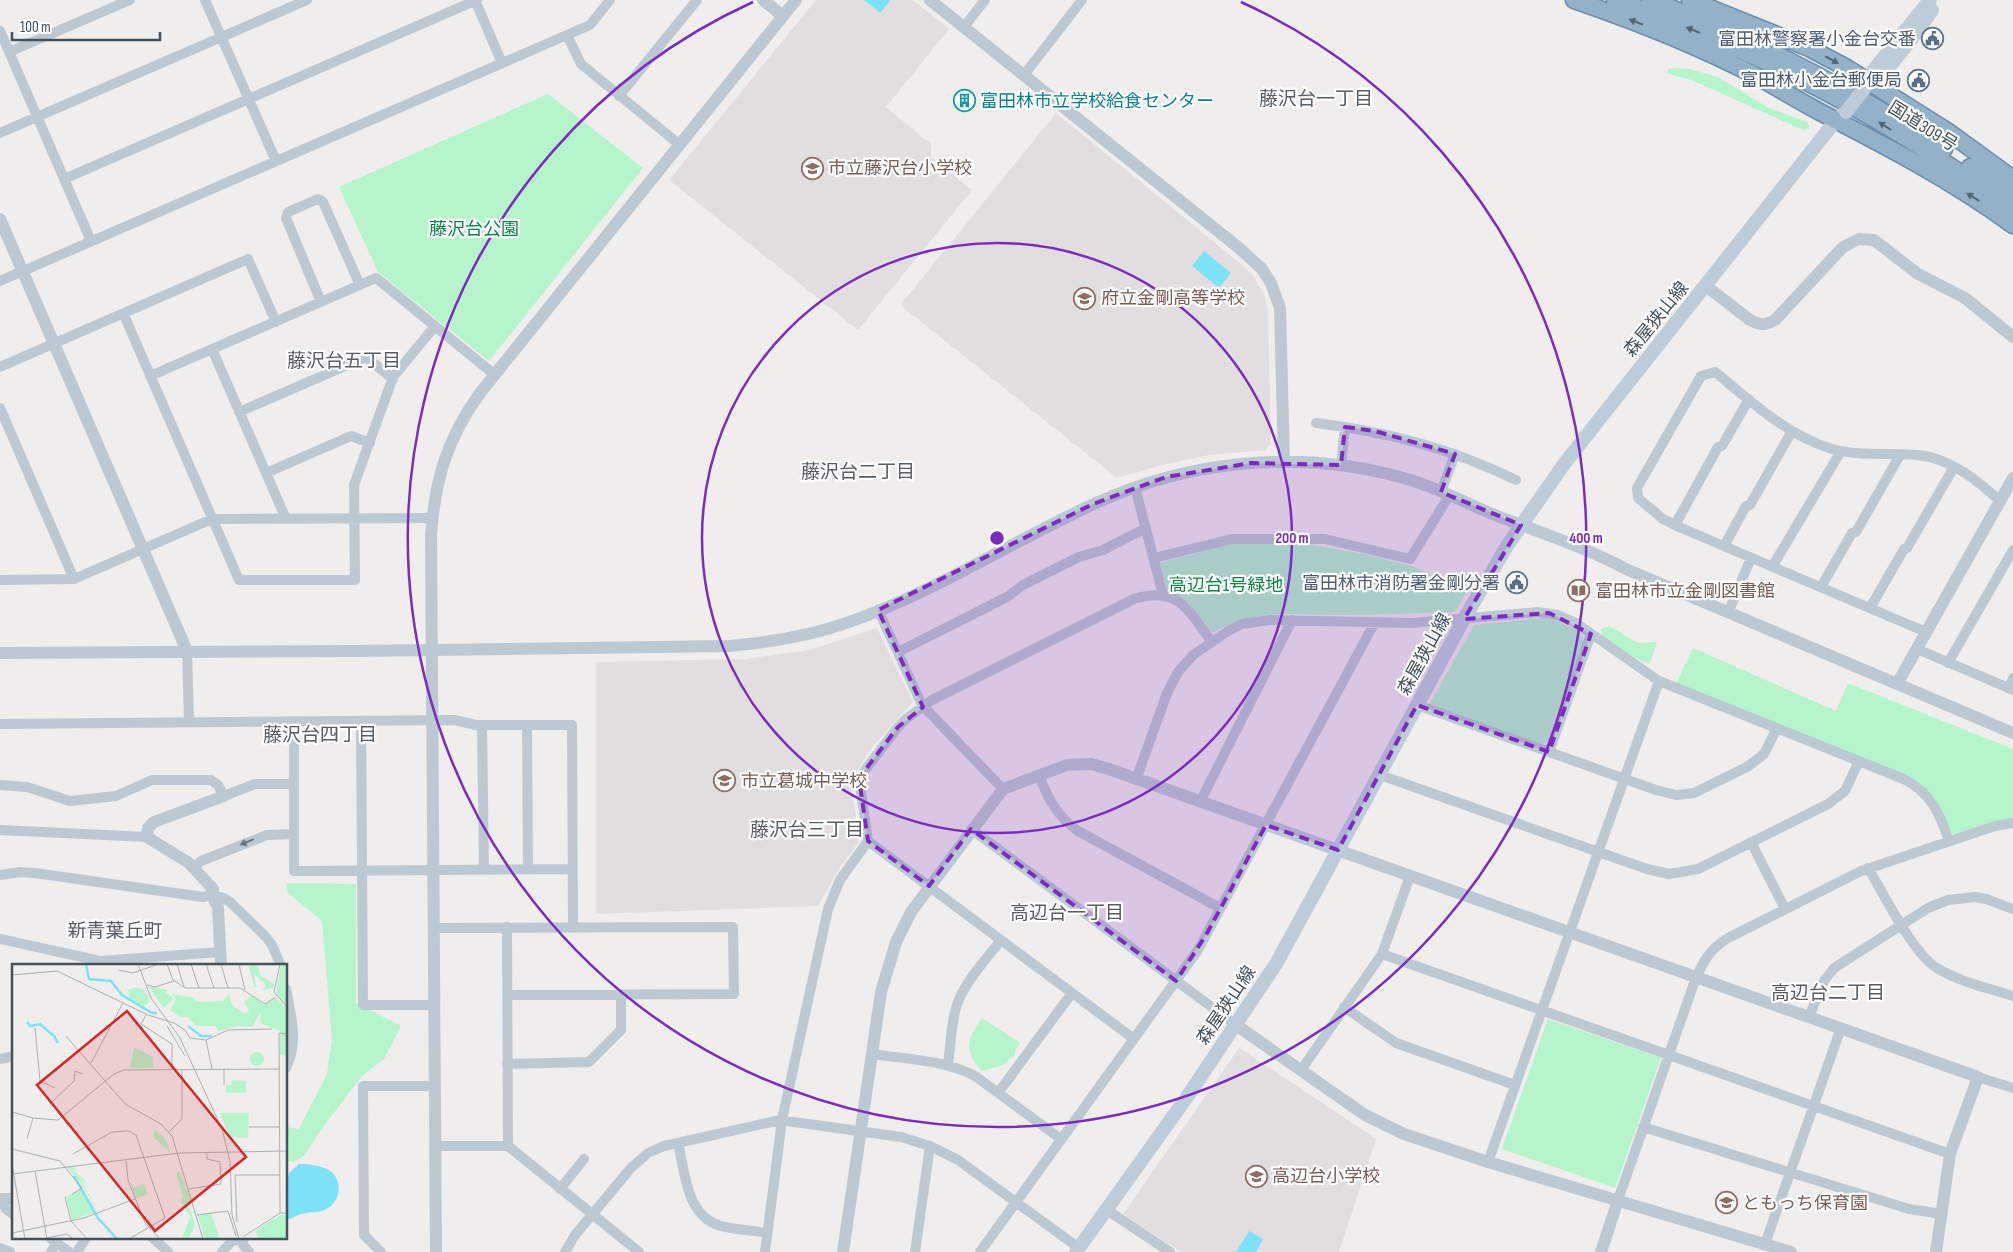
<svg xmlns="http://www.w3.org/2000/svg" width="2013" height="1252" font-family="'Sofia Sans Condensed','Noto Sans JP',sans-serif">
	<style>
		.education { fill: #e2dedf }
		.green { fill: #b6f4cb }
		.water { fill: #7ee2f6 }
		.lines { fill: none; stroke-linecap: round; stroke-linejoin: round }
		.trunk-casing { stroke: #6a8eae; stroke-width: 19 }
		.minor { stroke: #bcc9d2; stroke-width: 10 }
		.tertiary { stroke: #bcc9d2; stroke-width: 12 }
		.secondary { stroke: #bdccd9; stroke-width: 14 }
		.trunk { stroke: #94b1ca; stroke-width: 16 }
		.secondary-bridge { stroke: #bdccd9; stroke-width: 14 }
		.oneway { fill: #536573 }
		.oneway2 { fill: #677680 }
		.marked { fill: #7b2cbf; fill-opacity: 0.2; stroke: #7b2cbf; stroke-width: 4; stroke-dasharray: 10 6; stroke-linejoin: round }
		.ring { fill: none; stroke: #7b2cbf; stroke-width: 2.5 }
		.labels { text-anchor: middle; stroke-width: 4.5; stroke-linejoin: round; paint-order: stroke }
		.service-label { font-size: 18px; fill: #4e5e75; stroke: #fff; text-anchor: end }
		.culture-label { font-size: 18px; fill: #0d838f; stroke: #fff; text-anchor: start }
		.street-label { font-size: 18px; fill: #43525d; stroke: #fff }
		.education-label { font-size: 18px; fill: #785e54; stroke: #fff; text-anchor: start }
		.park-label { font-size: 18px; fill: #0c8644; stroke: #fff }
		.neighbourhood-label { font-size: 19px; fill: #595e63; stroke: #fff }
		.inset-river { fill: none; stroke: #7ee2f6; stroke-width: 2.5 }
		.inset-road { fill: none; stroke: #abafb3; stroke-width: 1 }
		.view { fill: #d62828; fill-opacity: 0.15; stroke: #d62828; stroke-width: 2.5 }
		.inset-edge { fill: none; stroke: #43525d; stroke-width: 2.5 }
		.centre { fill: #7b2cbf; stroke: #fff; stroke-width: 2.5 }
		.ring-label { font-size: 15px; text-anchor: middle; font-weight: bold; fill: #7b2cbf; stroke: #fff; stroke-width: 4.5; stroke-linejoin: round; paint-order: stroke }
	</style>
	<rect width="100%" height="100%" fill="#f0eded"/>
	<path class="education" d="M 816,0 L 913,0 L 949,29 L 886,107 L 931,144 L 931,157 L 972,190 L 858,330 L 669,180 Z
		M 1056,113 L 1241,264 L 1254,277 L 1264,294 L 1268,310 L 1271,444 L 1265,450 L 1209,455 L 1158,466 L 1117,478 L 905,309 L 902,303 Z
		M 877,628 L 913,702 L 873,746 L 857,771 L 852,792 L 859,834 L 859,842 L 840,867 L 818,906 L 596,914 L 596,662 L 745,659 L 809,650 Z
		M 1239,1048 L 1376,1139 L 1339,1252 L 1181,1252 L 1123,1214 Z"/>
	<path class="green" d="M 1674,68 L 1690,69 L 1718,77 L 1767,107 L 1807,122 L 1810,128 L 1803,130 L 1694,81 C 1684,77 1676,77 1667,73 L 1668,69 Z
		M 548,94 L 643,168 L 489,361 L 378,272 L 339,187 Z
		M 1233,543 L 1312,545 L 1363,554 L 1414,567 L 1467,591 L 1455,612 C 1415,613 1375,615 1336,615 C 1293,615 1250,608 1213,633 L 1189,603 L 1168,592 L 1160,563 Z
		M 1543,618 L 1555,620 L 1580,632 L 1583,641 L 1547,741 L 1540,745 L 1429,705 L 1474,625 Z
		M 1609,626 L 1638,643 L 1657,642 L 1650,664 C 1632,658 1617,648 1602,636 L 1601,629 Z
		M 1693,648 L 1836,711 L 1848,683 L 2013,749 L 2013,820 L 1953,835 L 1934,798 L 1919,783 L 1676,684 Z
		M 286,883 L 356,884 L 356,1003 L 401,1026 L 384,1059 L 362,1076 L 320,1131 L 304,1156 L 293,1162 L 286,1161 L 286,1127 L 299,1129 L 327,1074 L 332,1040 L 322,921 L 288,893 Z
		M 982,1018 L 1020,1043 L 1015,1050 L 1015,1055 L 1003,1065 L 982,1071 C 963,1051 967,1039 982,1018 Z
		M 1548,1019 L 1661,1058 L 1615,1188 L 1502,1149 Z"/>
	<path class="water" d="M 864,0 L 891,0 L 880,13 Z
		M 1204,251 L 1231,273 L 1219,288 L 1192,266 Z
		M 299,1164 C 307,1164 319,1165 327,1169 C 343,1177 342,1199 328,1208 C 320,1214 310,1211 301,1214 C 298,1215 294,1217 290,1219 L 286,1218 L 286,1190 L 289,1173 Z
		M 1249,1231 L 1263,1239 L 1256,1252 L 1236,1252 Z"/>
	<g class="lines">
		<defs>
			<path id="trunk" d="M 1574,0 C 1638,22 1701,47 1760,78 C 1780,89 1799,101 1820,112 C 1886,146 1953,181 2013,225
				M 1615,0 C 1641,8 1667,19 1693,30 C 1807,76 1915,137 2013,211
				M 1650,0 C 1755,39 1850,89 1944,149
				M 1690,0 L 1809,48 L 1847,68 L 1947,131 L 2013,179
				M 1970,167 L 2013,196"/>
		</defs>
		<use href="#trunk" class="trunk-casing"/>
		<path class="minor" d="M 205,0 L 276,161
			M 475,0 L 502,63
			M 964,27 L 985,0
			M 0,31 L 91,241
			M 567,35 L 581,64 L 680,145
			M 9,52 L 130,0
			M 1024,75 L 1082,0
			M 619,96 L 697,0
			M 0,133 L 307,0
			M 64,179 L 477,0
			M 0,281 L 590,25 L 610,0
			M 321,302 L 286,218 L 288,212 L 318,199 L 323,202 L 360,285
			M 124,315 L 239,580 L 355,580 L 354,485 L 393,377 L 435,326
			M 212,349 L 286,519
			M 0,367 L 248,259 L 276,322
			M 150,376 L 376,278 L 495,375
			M 0,408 L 74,579
			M 239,412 L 366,357 L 393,379
			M 1316,423 C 1388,432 1450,448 1516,480
			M 1341,465 L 1345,427
			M 266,473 L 351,436 L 370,443
			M 1135,487 L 1163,595
			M 1441,492 L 1455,454
			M 1675,525 L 1718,447 L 1722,446 L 1749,399
			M 1724,546 L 1746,506 L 1750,505 L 1792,431
			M 1154,558 L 1232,539 L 1325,539 L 1410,559 L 1449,496
			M 1772,567 L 1841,451
			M 0,580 L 74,579 L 212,519 L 432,518
			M 1821,587 L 1852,533 L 1856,532 L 1900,455
			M 1870,608 L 1904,549 L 1907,548 L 1954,467
			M 878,610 L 922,705 L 1003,789
			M 1728,613 L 1751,558
			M 1926,632 L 1679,527 L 1663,519 L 1638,498 L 1637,488 L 1701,376 L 1715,372 C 1751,401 1786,435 1832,449 C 1861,457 1889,452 1918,455 C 1950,458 1977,480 2000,501
			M 1917,649 L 2013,690
			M 187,651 L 189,722
			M 898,652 L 1007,597 L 1023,585 L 1079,557 L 1103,550 L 1146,528
			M 1948,663 L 2013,550
			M 2009,688 L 2013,678
			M 1417,705 L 1656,790 L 1676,795 L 1694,793 L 1747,767 L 1764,754 L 1777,728
			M 361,721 L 363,1005 L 435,1005
			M 294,722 L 294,871 L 572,869
			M 0,724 L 454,720 L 476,725 L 572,725 L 573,926
			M 482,725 L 484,870
			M 527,725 L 528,869
			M 1549,752 L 1591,634
			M 1039,775 C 1048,799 1057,816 1078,831 L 1220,908
			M 1380,775 L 1647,869 L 1669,874 L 1698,869 L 1828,804 L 1845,791 L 1859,761
			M 1136,780 L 1167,693 L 1178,672 L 1193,655 L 1228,631 L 1242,624 L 1269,620 L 1412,623 L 1538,612 L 1558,615 L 1576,623 L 1659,681 L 1906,780 C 1931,794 1940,814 1949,841
			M 0,785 L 27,787 L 70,801 L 116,796 L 152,780 L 211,780 L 218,785 L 224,796 L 255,784 L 294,784
			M 1200,802 L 1292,620
			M 971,829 L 1236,1025
			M 0,830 L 147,837
			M 1751,842 L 1785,909
			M 193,868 L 201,861 L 267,835 L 294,834
			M 1868,868 C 1884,894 1913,954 1937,968 C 1957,981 1991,989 2013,996
			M 0,875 L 20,872 L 35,873 L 203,897 L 212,895 L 224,898 L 230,902 L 266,937 L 272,945 L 281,966
			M 507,927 L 508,1146
			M 435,928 L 733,927 L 734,994 L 507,995
			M 0,939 L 100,961 L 220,952
			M 1382,954 L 1950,1154
			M 286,989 C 291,1016 299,1042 286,1068
			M 1344,1007 L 1396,1043 L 1515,1085
			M 1809,1017 L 1824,981 L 1834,968 L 1928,908 L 1948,900 L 1975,897 L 1986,899 L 2013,909
			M 1134,1039 L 868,841 L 859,778 L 898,727 L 906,719 L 932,700 L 1134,599 C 1178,585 1189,611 1212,642
			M 871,1054 C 906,1059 944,1060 975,1076 L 1061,1139
			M 0,1059 L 14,1056
			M 507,1064 L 589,1062 L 621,1030 L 621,994
			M 948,1065 C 951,1043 951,1017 960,997 C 970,976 987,958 1001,940
			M 1301,1070 L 1382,954 L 1410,876
			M 1978,1077 L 2013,1088
			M 998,1093 L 1072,993
			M 1643,1127 L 1909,1209 L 1942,1214
			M 678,1143 C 685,1172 686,1214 718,1225 C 733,1230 752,1230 767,1233
			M 435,1146 L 508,1146 L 639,1252
			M 1488,1162 L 1659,681
			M 560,1189 L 584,1159
			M 0,1199 L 6,1209 L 14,1215
			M 1618,1200 L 1693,986 C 1701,965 1708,950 1728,938 L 1861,871 L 1995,826 L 2013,823
			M 1107,1210 L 1170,1252
			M 50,1238 L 69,1252
			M 153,1238 L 168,1252
			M 1765,1244 L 1841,1028
			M 0,1248 L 10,1252
			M 51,1252 L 57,1242
			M 77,1252 L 86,1238
			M 222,1252 L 232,1241 L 243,1239 L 243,1245 L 249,1252
			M 381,1252 L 364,1235 L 363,1086 L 435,1086
			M 565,1252 L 575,1235 L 631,1168 L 648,1153 L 664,1146 L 780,1120 L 901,1137 L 930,1146 L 958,1160 L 1079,1248
			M 765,1252 L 782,1120 L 828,909 L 840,880 L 868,841
			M 915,1252 L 930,1146
			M 980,1252 L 1198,950 L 1375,622"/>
		<path class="tertiary" d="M 763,0 L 783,16
			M 930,0 L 1239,248 L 1262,269 L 1271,283 L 1280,308 L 1284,462
			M 0,219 L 187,651
			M 1706,286 L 1750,320 C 1761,326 1767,325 1776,319 L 1843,247 L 1859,239 L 1874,240 L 1918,274 L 1965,298 L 2013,337
			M 0,653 L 354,651 L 730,646 C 761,643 790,639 820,631 C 915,605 1004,545 1094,504 C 1191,459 1303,449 1407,479 C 1439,488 1469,505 1500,517 C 1544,534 1587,548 1628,570 L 2013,733
			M 1897,684 L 2013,478
			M 221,966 L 218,907 L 212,895 L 213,889 L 189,863 L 147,837 L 148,828 L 154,822 L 224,796
			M 1236,1025 L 1365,1115 L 1404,1134 L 1488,1162 L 1791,1252
			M 0,1199 L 14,1199
			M 242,1238 L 243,1239
			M 436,1252 L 431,535 C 435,479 447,439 480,393 L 796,0
			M 843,1252 L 881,992 L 896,942 L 911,912 L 1003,789 L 1067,765 L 1091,764 L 1109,769 L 1978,1077 L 1950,1154 L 1936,1252
			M 1601,1252 L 1618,1200"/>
		<path class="secondary" d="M 1870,82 L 1883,75 L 1917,32 L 1932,10
			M 1864,89 L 1870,82 L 1873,71 L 1930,0
			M 1076,1252 L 1187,1097 L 1276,964 L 1464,619 L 1507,546 L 1564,464 L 1829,129 L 1844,113"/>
		<use href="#trunk" class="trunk"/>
		<path class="secondary-bridge" d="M 1846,112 L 1864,89"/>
	</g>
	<defs><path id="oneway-solid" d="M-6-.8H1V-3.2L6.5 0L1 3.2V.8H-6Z" transform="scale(1.25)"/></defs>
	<g class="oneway">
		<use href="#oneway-solid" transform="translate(1636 22) rotate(-159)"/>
		<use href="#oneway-solid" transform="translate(1693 30) rotate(-158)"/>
		<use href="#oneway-solid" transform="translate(1832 60) rotate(28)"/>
		<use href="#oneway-solid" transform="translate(1885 126) rotate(-148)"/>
		<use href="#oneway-solid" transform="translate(1973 197) rotate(-148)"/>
	</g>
	<use class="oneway2" href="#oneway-solid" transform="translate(247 842) rotate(158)"/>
	<path class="marked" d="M 1345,427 L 1375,431 L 1455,454 L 1441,492 L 1521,525 L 1464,619 L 1549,613 L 1591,634 L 1549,752 L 1417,705 L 1338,850 L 1266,825 L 1206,935 L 1176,981 L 971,829 L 929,886 L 868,841 L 859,778 L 898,727 L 923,707 L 878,610 L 1093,504 L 1166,477 L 1251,463 L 1341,465 Z"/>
	<g class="ring">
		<circle cx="997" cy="538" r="295"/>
		<path d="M1241 2A589 589 0 1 1 753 2"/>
	</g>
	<defs>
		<symbol id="civic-ring" viewBox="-11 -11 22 22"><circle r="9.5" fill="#fff" stroke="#5c6f8a" stroke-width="1.5"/><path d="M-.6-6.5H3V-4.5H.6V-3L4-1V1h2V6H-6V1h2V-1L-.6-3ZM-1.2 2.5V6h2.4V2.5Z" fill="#5c6f8a"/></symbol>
		<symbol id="building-ring" viewBox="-11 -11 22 22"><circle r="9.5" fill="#fff" stroke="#0f9aa8" stroke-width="1.5"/><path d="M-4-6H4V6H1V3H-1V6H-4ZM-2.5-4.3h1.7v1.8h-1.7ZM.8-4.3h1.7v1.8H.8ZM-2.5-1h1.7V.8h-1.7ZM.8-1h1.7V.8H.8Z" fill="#0f9aa8"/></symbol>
		<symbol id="school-ring" viewBox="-11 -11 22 22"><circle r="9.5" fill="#fff" stroke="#8d6e63" stroke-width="1.5"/><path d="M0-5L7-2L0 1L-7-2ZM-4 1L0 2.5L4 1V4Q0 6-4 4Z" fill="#8d6e63"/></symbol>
		<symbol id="library-ring" viewBox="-11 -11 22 22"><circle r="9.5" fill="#fff" stroke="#8d6e63" stroke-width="1.5"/><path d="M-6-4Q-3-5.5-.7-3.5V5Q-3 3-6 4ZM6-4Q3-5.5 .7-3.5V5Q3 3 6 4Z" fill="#8d6e63"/></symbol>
	</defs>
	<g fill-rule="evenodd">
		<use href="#civic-ring" x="1920" y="26" width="25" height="25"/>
		<use href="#civic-ring" x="1906" y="68" width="25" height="25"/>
		<use href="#building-ring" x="952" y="88" width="25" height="25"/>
		<use href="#school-ring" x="800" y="156" width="25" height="25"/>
		<use href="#school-ring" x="1072" y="286" width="25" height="25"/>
		<use href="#civic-ring" x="1504" y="570" width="25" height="25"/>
		<use href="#library-ring" x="1566" y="578" width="25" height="25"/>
		<use href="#school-ring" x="712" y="768" width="25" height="25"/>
		<use href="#school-ring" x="1244" y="1164" width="25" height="25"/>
		<use href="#school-ring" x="1714" y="1190" width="25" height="25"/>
	</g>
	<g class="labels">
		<g class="service-label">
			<text x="1916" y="45">富田林警察署小金台交番</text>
			<text x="1902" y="86">富田林小金台郵便局</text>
			<text x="1500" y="589">富田林市消防署金剛分署</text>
		</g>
		<g class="culture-label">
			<text x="980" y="107">富田林市立学校給食センター</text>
		</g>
		<g class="street-label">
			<text transform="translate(1923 126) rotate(32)" y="6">国道309号</text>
			<text transform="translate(1656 319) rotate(-51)" y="6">森屋狭山線</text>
			<text transform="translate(1424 654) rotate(-61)" y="6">森屋狭山線</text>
			<text transform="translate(1226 1005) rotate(-56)" y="6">森屋狭山線</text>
		</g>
		<g class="education-label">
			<text x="828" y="174">市立藤沢台小学校</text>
			<text x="1101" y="304">府立金剛高等学校</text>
			<text x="1595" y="597">富田林市立金剛図書館</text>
			<text x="741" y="787">市立葛城中学校</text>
			<text x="1272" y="1182">高辺台小学校</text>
			<text x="1742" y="1209">ともっち保育園</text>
		</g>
		<g class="park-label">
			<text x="474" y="235">藤沢台公園</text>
			<text x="1226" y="591">高辺台1号緑地</text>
		</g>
		<g class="neighbourhood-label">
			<text x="1316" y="105">藤沢台一丁目</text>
			<text x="344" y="367">藤沢台五丁目</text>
			<text x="858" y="478">藤沢台二丁目</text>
			<text x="320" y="741">藤沢台四丁目</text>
			<text x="807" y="836">藤沢台三丁目</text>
			<text x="1067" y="919">高辺台一丁目</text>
			<text x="115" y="937">新青葉丘町</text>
			<text x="1828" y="999">高辺台二丁目</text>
		</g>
	</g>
	<g transform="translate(12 964)">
		<rect width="275" height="275" fill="#f0eded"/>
		<path d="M 236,0 L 245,0 L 249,12 L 262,20 L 261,24 L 250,26 L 254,21 L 242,10 L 244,23 L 235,24 L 242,22 ZM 269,0 L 275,0 L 275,41 L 264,31 ZM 136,22 L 156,26 L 154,29 L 162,34 L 152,44 ZM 124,23 L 132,26 L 138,37 L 132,43 L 118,35 L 116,26 ZM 220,27 L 217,32 L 221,42 L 234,50 L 237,47 L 232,38 L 240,31 L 252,41 L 264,34 L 275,44 L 275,92 L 268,91 L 268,67 L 248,59 L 249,48 L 240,63 L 225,62 L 206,67 L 203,62 L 184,62 L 176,53 L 168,53 L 158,46 L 164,35 L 160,30 L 180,33 L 185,38 L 211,37 ZM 122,83 L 141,93 L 141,104 L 118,104 ZM238 95a7 7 0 1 1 14 0a7 7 0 1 1-14 0ZM 220,116 L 234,117 L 234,129 L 214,129 L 214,121 L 219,121 ZM 208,149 L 237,149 L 236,174 L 218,173 ZM 143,165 L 153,175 L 159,189 L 141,173 ZM 55,203 L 75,203 L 62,203 L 65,207 L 60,205 L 73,216 L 74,220 L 68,213 L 86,248 L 70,220 ZM 168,208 L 180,239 L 177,240 L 183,261 L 176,275 L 170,275 L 178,252 L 169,238 L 171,233 L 164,209 ZM 132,220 L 136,230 L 124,234 L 120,224 ZM 70,225 L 82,249 L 60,256 L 54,233 ZM 199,248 L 207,273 L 193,275 L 186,251 ZM 268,251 L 275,251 L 275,275 L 248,275 L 243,267 Z" fill="#b6f4cb"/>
		<path class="inset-river" d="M 74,0 L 77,15 L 99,17 L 110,31 L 140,49 L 145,49M 15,58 L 18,62 L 28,60 L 42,72 L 46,79M 176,62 L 189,72 L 200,72M 62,212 L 86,254 L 105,275"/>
		<path class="inset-road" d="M 126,0 L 139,34 L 168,74 L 210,165 L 218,197 L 220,251 L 227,275M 155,0 L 161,16 L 173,24 L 228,24 L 253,40 L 264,33M 165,0 L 172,23M 179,0 L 187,24M 194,0 L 202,24M 209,0 L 216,24M 227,0 L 233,26M 268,0 L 262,28 L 275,43M 106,6 L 121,9 L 147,0M 0,11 L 45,7 L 136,51 L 162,59M 135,21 L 143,23 L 162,17M 134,51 L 129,60 L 160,80 L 160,105M 162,59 L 173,66 L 178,74 L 194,76M 155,62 L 173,92M 23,64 L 28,117 L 43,124M 54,72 L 113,140 L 149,160 L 160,172 L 191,275M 194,76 L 216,66 L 260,65M 194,76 L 200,105M 79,99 L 111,39M 212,105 L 212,121M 40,138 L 62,117 L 63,107 L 71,110M 0,148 L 21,154 L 46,156 L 102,110 L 112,106 L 267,105M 237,163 L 268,163M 157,168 L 170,155 L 170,105M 15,175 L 21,154M 0,185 L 48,197 L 70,224 L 60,230M 61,190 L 100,168 L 117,167 L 124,171 L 153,254 L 117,275M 114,197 L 116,216 L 133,259 L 148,275M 0,200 L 13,275M 23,207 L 35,275M 0,210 L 167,189 L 275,187M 177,225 L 209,220 L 208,198 L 195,195 L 195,189M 53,233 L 59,257 L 75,275M 268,249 L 267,69 L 275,70M 185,251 L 216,247 L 224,272M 225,258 L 223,211 L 268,211M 0,269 L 72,254 L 123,235M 231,273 L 268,249 L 275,249M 35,274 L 54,270 L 62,275"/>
		<path class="view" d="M 115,47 L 234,193 L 143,267 L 25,121 Z"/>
		<rect width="275" height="275" class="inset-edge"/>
	</g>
	<circle cx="997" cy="538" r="8" class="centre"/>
	<g class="ring-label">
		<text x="1292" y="543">200 m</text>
		<text x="1586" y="543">400 m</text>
	</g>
	<path d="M12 32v8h148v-8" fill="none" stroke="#43525d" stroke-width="2.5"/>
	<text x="20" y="32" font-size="15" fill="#43525d" stroke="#ffffff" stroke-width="4" paint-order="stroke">100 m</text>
</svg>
